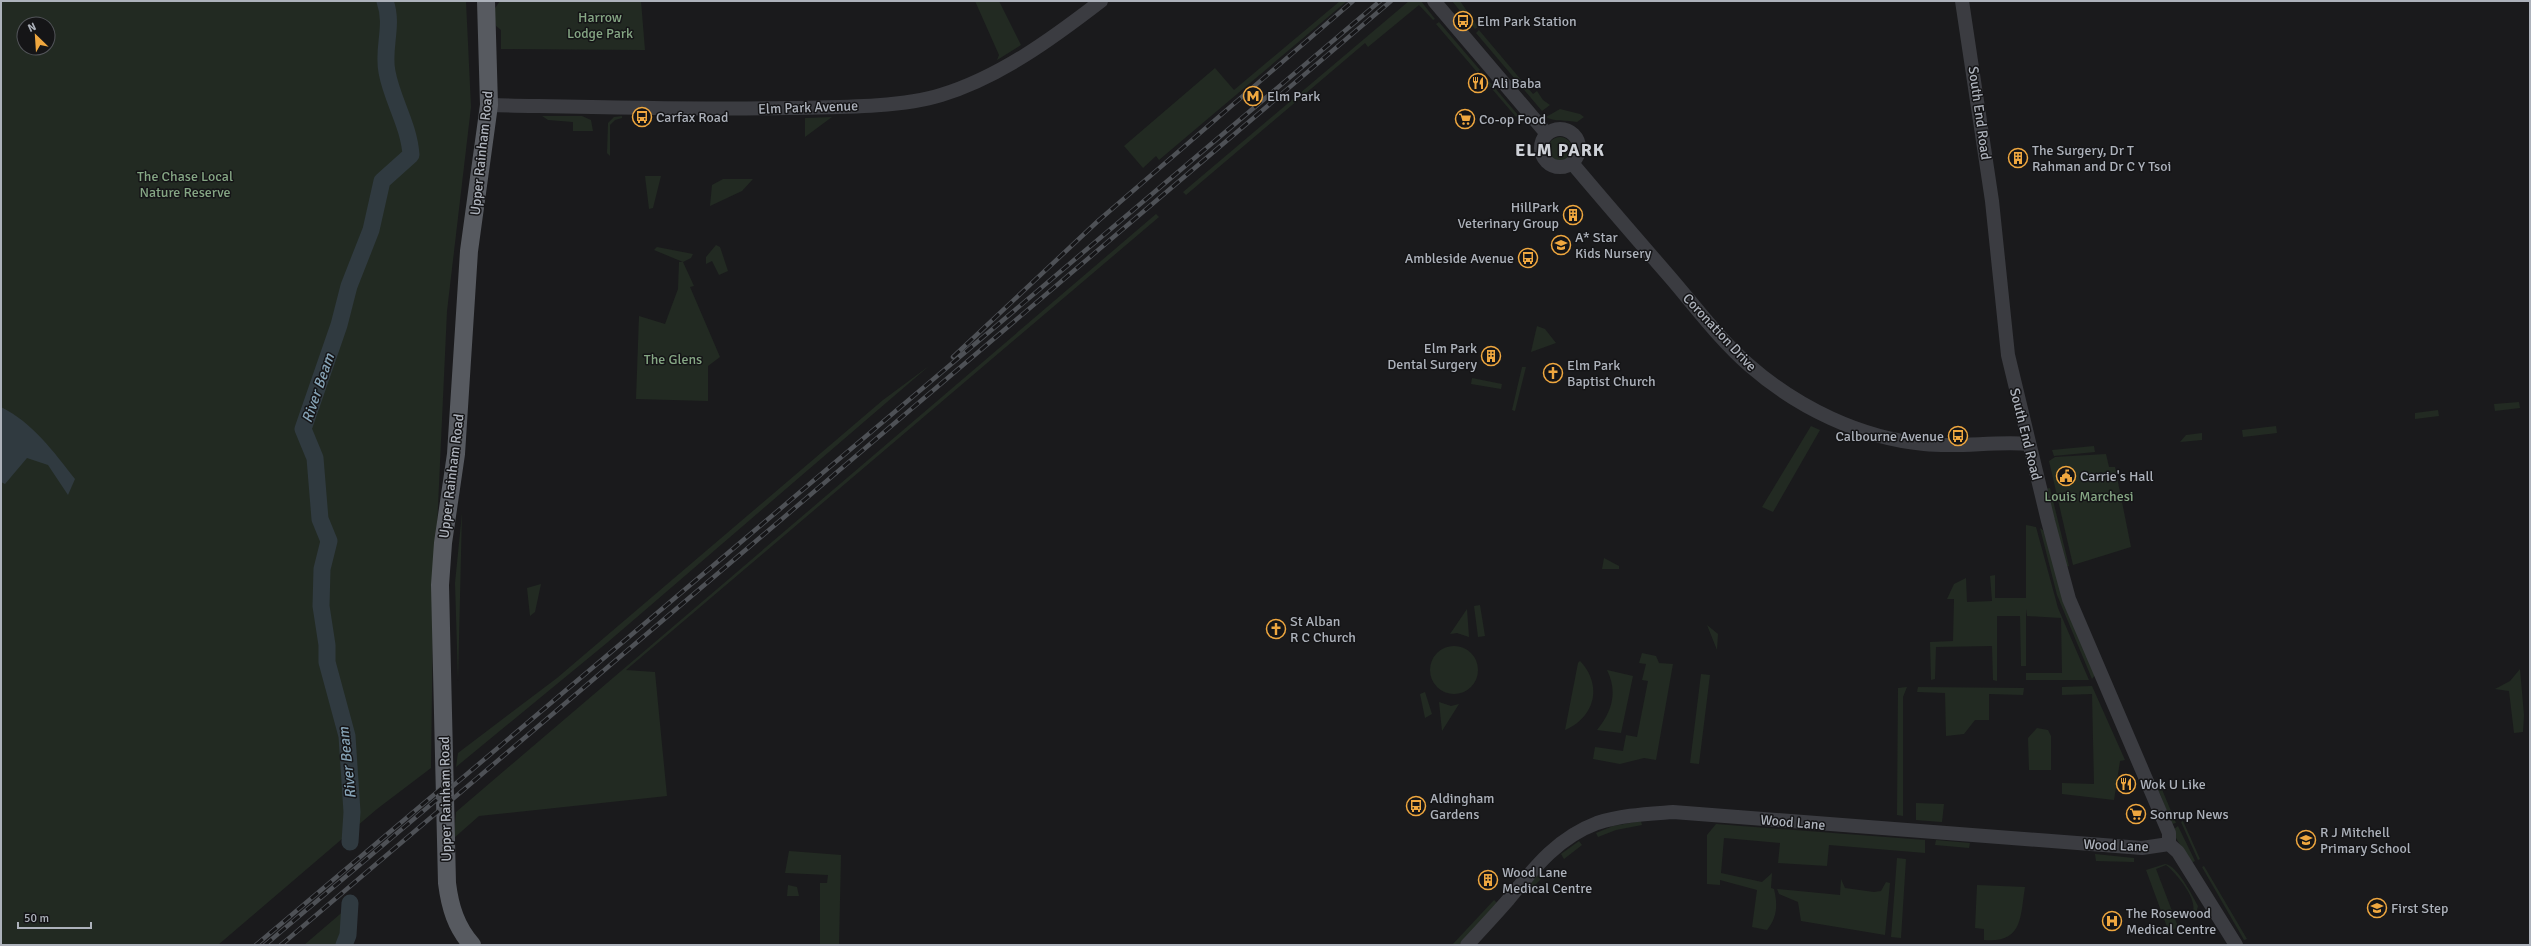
<svg xmlns="http://www.w3.org/2000/svg" width="2531" height="946" font-family="Signika,sans-serif">
	<style>
		.green { fill: #222a22; fill-rule: evenodd }
		.water { fill: #303a40 }
		.lines { fill: none; stroke-linecap: round; stroke-linejoin: round }
		.river { stroke: #303a40; stroke-width: 17 }
		.tertiary { stroke: #3b3c41; stroke-width: 14 }
		.primary { stroke: #575a60; stroke-width: 18 }
		.rail-casing { stroke: #4e5156; stroke-width: 4.5 }
		.rail { stroke: #151517; stroke-width: 3; stroke-dasharray: 9; stroke-linecap: butt }
		.labels { text-anchor: middle; stroke-width: 3; stroke-linejoin: round; paint-order: stroke }
		.park-label { font-size: 14px; fill: #85a684; stroke: #151517 }
		.poi-label { font-size: 14px; fill: #adb2bb; stroke: #151517; text-anchor: start }
		.street-label { font-size: 14px; fill: #adb2bb; stroke: #151517 }
		.water-label { font-size: 15px; font-style: italic; fill: #85a2b5; stroke: #151517 }
		.district-label { font-size: 18px; font-weight: bold; letter-spacing: 1px; fill: #ced1d7; stroke: #151517 }
	</style>
	<rect width="100%" height="100%" fill="#1a1a1c"/>
	<path class="green" d="M 1,1 L 466,1 L 471,107 L 447,311 L 433,615 L 431,768 L 377,809 L 218,945 L 1,945 ZM 24,24 L 48,24 L 48,48 L 24,48 Z
		M 500,1 L 641,1 L 645,50 L 501,49 L 501,30 L 496,26 L 493,11 Z
		M 975,1 L 999,1 L 1021,45 L 997,60 L 999,55 Z
		M 1340,1 L 1347,1 L 1159,160 L 1156,156 L 1143,168 L 1124,146 L 1215,68 L 1234,90 Z
		M 1409,1 L 1421,1 L 1435,19 L 1433,20 L 1419,5 L 1368,47 L 1365,43 L 1186,195 L 1183,192 Z
		M 1452,1 L 1460,1 L 1478,27 L 1475,29 Z
		M 1439,22 L 1480,70 L 1477,72 L 1436,24 Z
		M 1479,30 L 1533,94 L 1537,91 L 1543,100 L 1550,105 L 1542,111 L 1476,33 Z
		M 1483,74 L 1518,115 L 1516,117 L 1481,76 Z
		M 1560,109 L 1580,114 L 1584,117 L 1577,122 C 1568,120 1553,122 1546,117 Z
		M 542,116 L 582,116 L 591,120 L 593,131 L 573,131 L 573,122 L 548,120 Z
		M 622,116 L 622,118 L 615,120 L 610,125 L 610,156 L 607,153 L 608,123 L 614,117 Z
		M 832,117 L 805,137 L 805,118 Z
		M1548 149a12 12 0 1 1 24 0a12 12 0 1 1-24 0Z
		M 645,176 L 661,176 L 653,208 L 649,209 Z
		M 723,179 L 753,179 L 742,191 L 710,206 L 712,185 Z
		M 1156,214 L 1159,217 L 626,670 L 655,672 L 667,796 L 479,816 L 454,838 L 456,812 Z
		M 716,245 L 720,247 L 728,271 L 719,275 L 712,261 L 706,264 L 706,257 Z
		M 657,247 L 693,254 L 691,258 L 683,262 L 694,286 L 690,287 L 720,357 L 708,366 L 708,401 L 636,399 L 639,316 L 665,324 L 678,289 L 679,262 L 683,262 L 654,250 Z
		M 1537,326 L 1545,329 L 1556,343 L 1531,352 Z
		M 929,366 L 608,642 L 456,767 L 458,753 L 557,678 L 883,400 Z
		M 1522,367 L 1526,367 L 1515,411 L 1512,410 Z
		M 1472,378 L 1502,384 L 1501,389 L 1471,384 Z
		M 2519,402 L 2520,408 L 2495,411 L 2494,404 Z
		M 2438,410 L 2439,416 L 2415,419 L 2415,413 Z
		M 1811,426 L 1820,430 L 1773,512 L 1762,507 Z
		M 2276,426 L 2277,433 L 2243,437 L 2242,430 Z
		M 2202,433 L 2202,440 L 2180,442 L 2186,435 Z
		M 2094,446 L 2095,452 L 2054,456 L 2052,450 Z
		M 2106,454 L 2109,467 L 2115,467 L 2131,547 L 2073,565 L 2049,461 L 2055,457 Z
		M 2050,488 L 2069,566 L 2065,567 L 2045,489 Z
		M 462,513 L 458,681 L 455,583 Z
		M 2026,525 L 2036,527 L 2058,608 L 2089,680 L 2026,680 L 2026,673 L 2062,673 L 2061,618 L 2027,616 L 2026,609 L 2026,666 L 2021,666 L 2020,616 L 1997,616 L 1997,681 L 1993,680 L 1992,646 L 1936,647 L 1935,679 L 1931,680 L 1930,642 L 1953,641 L 1954,599 L 1947,599 L 1954,584 L 1966,578 L 1967,602 L 1992,601 L 1990,576 L 1995,575 L 1995,598 L 2026,598 Z
		M 2040,528 L 2043,530 L 2095,675 L 2092,679 L 2057,595 Z
		M 1604,558 L 1619,566 L 1619,569 L 1602,569 Z
		M 541,584 L 535,612 L 530,616 L 527,588 Z
		M 1480,605 L 1485,636 L 1478,637 L 1474,606 Z
		M 1467,609 L 1469,637 L 1457,633 L 1450,634 Z
		M 1707,625 L 1718,634 L 1717,650 Z
		M1430 670a24 24 0 1 1 48 0a24 24 0 1 1-48 0Z
		M 1642,653 L 1656,656 L 1659,663 L 1673,664 L 1656,760 L 1644,758 L 1620,764 L 1593,759 L 1595,747 L 1623,751 L 1626,735 L 1637,737 L 1648,681 L 1642,680 L 1646,664 L 1639,663 Z
		M 1580,661 C 1603,685 1595,717 1565,730 L 1578,663 Z
		M 2520,669 L 2524,715 L 2523,732 L 2514,733 L 2509,691 L 2495,689 L 2510,681 Z
		M 1607,670 L 1633,676 L 1621,733 L 1597,730 C 1612,712 1618,692 1607,670 Z
		M 1701,674 L 1710,675 L 1699,764 L 1690,763 Z
		M 2092,686 L 2125,760 L 2120,761 L 2114,800 L 2062,794 L 2062,783 L 2094,784 L 2092,694 L 2062,695 L 2062,687 Z
		M 1907,687 L 1903,697 L 1903,816 L 1897,815 L 1898,688 Z
		M 1918,687 L 2024,688 L 2023,695 L 1989,694 L 1989,720 L 1975,720 L 1964,734 L 1946,736 L 1945,693 L 1917,692 Z
		M 1425,692 L 1432,714 L 1425,718 L 1420,694 Z
		M 1439,702 L 1451,706 L 1459,704 L 1442,731 Z
		M 2037,728 L 2048,730 L 2051,736 L 2051,770 L 2029,770 L 2028,738 Z
		M 2161,787 L 2176,823 L 2172,824 L 2158,789 Z
		M 1916,803 L 1944,804 L 1942,822 L 1916,820 Z
		M 1641,821 L 1642,825 L 1616,830 L 1598,837 L 1596,833 L 1613,826 Z
		M 2183,821 L 2200,859 L 2198,860 L 2181,822 Z
		M 1716,824 L 1925,840 L 1925,853 L 1829,845 L 1827,866 L 1778,863 L 1780,843 L 1724,838 L 1721,873 L 1762,882 L 1772,873 L 1771,888 L 1774,889 C 1778,905 1777,918 1767,930 L 1752,927 L 1757,890 L 1720,880 L 1720,885 L 1707,884 L 1707,835 Z
		M 2178,826 L 2195,861 L 2191,863 L 2176,838 L 2174,829 Z
		M 1936,840 L 1970,843 L 1969,848 L 1935,845 Z
		M 1579,841 L 1582,845 L 1564,859 L 1561,854 Z
		M 789,851 L 841,855 L 839,945 L 820,945 L 820,883 L 827,883 L 828,875 L 785,873 Z
		M 2095,854 L 2134,858 L 2134,862 L 2096,861 Z
		M 1897,858 L 1906,859 L 1901,938 L 1891,937 Z
		M 2165,864 C 2177,865 2192,895 2198,906 L 2196,913 L 2189,917 L 2187,914 L 2193,911 C 2197,898 2176,873 2166,865 L 2156,869 L 2177,924 L 2176,928 L 2164,934 L 2163,929 L 2167,927 L 2146,870 Z
		M 2204,866 L 2247,939 L 2244,940 L 2202,867 Z
		M 1541,872 L 1545,875 L 1529,891 L 1525,888 Z
		M 1841,879 L 1845,888 L 1874,892 L 1881,891 L 1886,882 L 1890,883 L 1885,935 L 1801,921 L 1798,902 L 1779,894 L 1777,889 L 1840,895 Z
		M 788,885 L 797,887 L 799,896 L 787,896 Z
		M 1977,885 L 2025,887 C 2020,918 2023,943 1984,940 L 1984,929 L 1975,928 Z
		M 1494,900 L 1498,904 L 1459,945 L 1452,945 Z
		M 346,909 L 345,938 L 342,945 L 304,945 Z"/>
	<path class="water" d="M 1,407 C 33,423 53,451 75,479 L 68,495 L 48,465 L 27,458 L 5,484 L 1,482 Z"/>
	<g class="lines">
		<path class="river" d="M 350,842 L 352,812 L 347,736 L 327,662 L 327,645 L 321,606 L 322,569 L 329,541 L 320,519 L 315,458 L 303,429 L 339,325 L 349,286 L 371,230 L 382,181 L 411,155 C 409,125 392,100 387,72 C 382,48 394,26 385,1
			M 344,945 L 348,935 L 350,903"/>
		<path class="tertiary" d="M 1434,1 L 1547,134
			M 1962,1 L 1992,201 L 2008,355 L 2048,521 L 2069,599 L 2169,833 L 2169,844 L 2178,852 L 2236,945
			M 489,105 C 588,107 688,110 788,108 C 832,107 900,108 941,95 C 1000,77 1053,38 1101,1
			M1541 148a19 19 0 1 1 38 0a19 19 0 1 1-38 0Z
			M 1572,163 C 1604,201 1636,238 1669,276 C 1695,306 1719,339 1750,366 C 1797,407 1860,438 1924,444 C 1959,448 1994,441 2029,444
			M 1467,945 C 1481,930 1495,915 1508,900 C 1534,868 1557,838 1597,823 C 1622,815 1647,814 1673,812 L 2142,848 L 2169,844"/>
		<path class="primary" d="M 472,945 C 456,927 450,907 447,883 L 440,585 L 443,543 L 456,454 L 469,251 L 489,105 L 486,1"/>
		<defs>
			<path id="rail" d="M 953,357 L 1098,221 L 1353,1
				M 256,945 L 449,782
				M 265,945 L 1380,1
				M 281,945 L 1391,1"/>
		</defs>
		<use href="#rail" class="rail-casing"/>
		<use href="#rail" class="rail"/>
	</g>
	<defs>
		<symbol id="bus-ring" viewBox="-11 -11 22 22"><circle r="9.5" fill="#151517" stroke="#efa73f" stroke-width="1.5"/><path d="M-5-6H5V4H4V6H2V4H-2V6H-4V4H-5ZM-3.5-4V0h7V-4ZM-3.5 1.2v1.5H-2V1.2ZM2 1.2v1.5H3.5V1.2Z" fill="#efa73f"/></symbol>
		<symbol id="restaurant-ring" viewBox="-11 -11 22 22"><circle r="9.5" fill="#151517" stroke="#efa73f" stroke-width="1.5"/><path d="M-5-6h1v4h1v-4h1v4h1v-4h1v5L-1.5 .5V6h-2V.5L-5-1ZM5-6V6H3V1.5H1.5Q1.5-4 5-6Z" fill="#efa73f"/></symbol>
		<symbol id="metro-ring" viewBox="-11 -11 22 22"><circle r="9.5" fill="#151517" stroke="#efa73f" stroke-width="1.5"/><path d="M-5.5 5V-5H-3L0 0L3-5H5.5V5H3V-.5L0 4L-3-.5V5Z" fill="#efa73f"/></symbol>
		<symbol id="supermarket-ring" viewBox="-11 -11 22 22"><circle r="9.5" fill="#151517" stroke="#efa73f" stroke-width="1.5"/><path d="M-6-5.5h2.5l.6 2H6L4.5 2H-2.5L-4.4-4H-6ZM-1.5 3.2a1.3 1.3 0 1 0 .1 0ZM3 3.2a1.3 1.3 0 1 0 .1 0Z" fill="#efa73f"/></symbol>
		<symbol id="building-ring" viewBox="-11 -11 22 22"><circle r="9.5" fill="#151517" stroke="#efa73f" stroke-width="1.5"/><path d="M-4-6H4V6H1V3H-1V6H-4ZM-2.5-4.3h1.7v1.8h-1.7ZM.8-4.3h1.7v1.8H.8ZM-2.5-1h1.7V.8h-1.7ZM.8-1h1.7V.8H.8Z" fill="#efa73f"/></symbol>
		<symbol id="school-ring" viewBox="-11 -11 22 22"><circle r="9.5" fill="#151517" stroke="#efa73f" stroke-width="1.5"/><path d="M0-5L7-2L0 1L-7-2ZM-4 1L0 2.5L4 1V4Q0 6-4 4Z" fill="#efa73f"/></symbol>
		<symbol id="church-ring" viewBox="-11 -11 22 22"><circle r="9.5" fill="#151517" stroke="#efa73f" stroke-width="1.5"/><path d="M-1.2-6h2.4v3.5h3.3v2.4h-3.3V6h-2.4V-.1h-3.3v-2.4h3.3Z" fill="#efa73f"/></symbol>
		<symbol id="civic-ring" viewBox="-11 -11 22 22"><circle r="9.5" fill="#151517" stroke="#efa73f" stroke-width="1.5"/><path d="M-.6-6.5H3V-4.5H.6V-3L4-1V1h2V6H-6V1h2V-1L-.6-3ZM-1.2 2.5V6h2.4V2.5Z" fill="#efa73f"/></symbol>
		<symbol id="hospital-ring" viewBox="-11 -11 22 22"><circle r="9.5" fill="#151517" stroke="#efa73f" stroke-width="1.5"/><path d="M-5-5h3v3.5h4V-5h3V5h-3V1.5h-4V5h-3Z" fill="#efa73f"/></symbol>
	</defs>
	<g fill-rule="evenodd">
		<use href="#bus-ring" x="1452" y="10" width="22" height="22"/>
		<use href="#restaurant-ring" x="1467" y="72" width="22" height="22"/>
		<use href="#metro-ring" x="1242" y="85" width="22" height="22"/>
		<use href="#bus-ring" x="631" y="106" width="22" height="22"/>
		<use href="#supermarket-ring" x="1454" y="108" width="22" height="22"/>
		<use href="#building-ring" x="2007" y="147" width="22" height="22"/>
		<use href="#building-ring" x="1562" y="204" width="22" height="22"/>
		<use href="#school-ring" x="1550" y="234" width="22" height="22"/>
		<use href="#bus-ring" x="1517" y="247" width="22" height="22"/>
		<use href="#building-ring" x="1480" y="345" width="22" height="22"/>
		<use href="#church-ring" x="1542" y="362" width="22" height="22"/>
		<use href="#bus-ring" x="1947" y="425" width="22" height="22"/>
		<use href="#civic-ring" x="2055" y="465" width="22" height="22"/>
		<use href="#church-ring" x="1265" y="618" width="22" height="22"/>
		<use href="#restaurant-ring" x="2115" y="773" width="22" height="22"/>
		<use href="#bus-ring" x="1405" y="795" width="22" height="22"/>
		<use href="#supermarket-ring" x="2125" y="803" width="22" height="22"/>
		<use href="#school-ring" x="2295" y="829" width="22" height="22"/>
		<use href="#building-ring" x="1477" y="869" width="22" height="22"/>
		<use href="#school-ring" x="2366" y="897" width="22" height="22"/>
		<use href="#hospital-ring" x="2101" y="910" width="22" height="22"/>
	</g>
	<g class="labels">
		<g class="park-label">
			<text x="600" y="22">Harrow<tspan x="600" dy="16">Lodge Park</tspan></text>
			<text x="185" y="181">The Chase Local<tspan x="185" dy="16">Nature Reserve</tspan></text>
			<text x="673" y="364">The Glens</text>
			<text x="2089" y="501">Louis Marchesi</text>
		</g>
		<g class="poi-label">
			<text x="1477" y="26">Elm Park Station</text>
			<text x="1492" y="88">Ali Baba</text>
			<text x="1267" y="101">Elm Park</text>
			<text x="656" y="122">Carfax Road</text>
			<text x="1479" y="124">Co-op Food</text>
			<text x="2032" y="155">The Surgery, Dr T<tspan x="2032" dy="16">Rahman and Dr C Y Tsoi</tspan></text>
			<text x="1559" y="212" text-anchor="end">HillPark<tspan x="1559" dy="16">Veterinary Group</tspan></text>
			<text x="1575" y="242">A* Star<tspan x="1575" dy="16">Kids Nursery</tspan></text>
			<text x="1514" y="263" text-anchor="end">Ambleside Avenue</text>
			<text x="1477" y="353" text-anchor="end">Elm Park<tspan x="1477" dy="16">Dental Surgery</tspan></text>
			<text x="1567" y="370">Elm Park<tspan x="1567" dy="16">Baptist Church</tspan></text>
			<text x="1944" y="441" text-anchor="end">Calbourne Avenue</text>
			<text x="2080" y="481">Carrie's Hall</text>
			<text x="1290" y="626">St Alban<tspan x="1290" dy="16">R C Church</tspan></text>
			<text x="2140" y="789">Wok U Like</text>
			<text x="1430" y="803">Aldingham<tspan x="1430" dy="16">Gardens</tspan></text>
			<text x="2150" y="819">Sonrup News</text>
			<text x="2320" y="837">R J Mitchell<tspan x="2320" dy="16">Primary School</tspan></text>
			<text x="1502" y="877">Wood Lane<tspan x="1502" dy="16">Medical Centre</tspan></text>
			<text x="2391" y="913">First Step</text>
			<text x="2126" y="918">The Rosewood<tspan x="2126" dy="16">Medical Centre</tspan></text>
		</g>
		<g class="street-label">
			<text transform="translate(808 107) rotate(-2)" y="5">Elm Park Avenue</text>
			<text transform="translate(1980 113) rotate(82)" y="5">South End Road</text>
			<text transform="translate(481 153) rotate(-84)" y="5">Upper Rainham Road</text>
			<text transform="translate(1720 332) rotate(47)" y="5">Coronation Drive</text>
			<text transform="translate(2026 434) rotate(76)" y="5">South End Road</text>
			<text transform="translate(451 476) rotate(-83)" y="5">Upper Rainham Road</text>
			<text transform="translate(445 799) rotate(-91)" y="5">Upper Rainham Road</text>
			<text transform="translate(1793 822) rotate(5)" y="5">Wood Lane</text>
			<text transform="translate(2116 845) rotate(2)" y="5">Wood Lane</text>
		</g>
		<g class="water-label">
			<text transform="translate(318 388) rotate(-71)" y="5">River Beam</text>
			<text transform="translate(347 763) rotate(-96)" y="5">River Beam</text>
		</g>
		<g class="district-label">
			<text x="1560" y="156">ELM PARK</text>
		</g>
	</g>
	<rect width="2531" height="946" fill="none" stroke="#adb2bb" stroke-width="4"/>
	<g transform="translate(36 36) rotate(335)"><circle r="19" fill="#151517" stroke="#525459"/>
	<path d="M0-3L7 15L0 10L-7 15Z" fill="#efa73f"/>
	<text y="-6" font-size="11" font-weight="bold" text-anchor="middle" fill="#adb2bb">N</text>
	</g>
	<path d="M18 922v6h73v-6" fill="none" stroke="#adb2bb" stroke-width="2"/>
	<text x="24" y="922" font-size="12" fill="#adb2bb" stroke="#151517" stroke-width="3" paint-order="stroke">50 m</text>
</svg>
